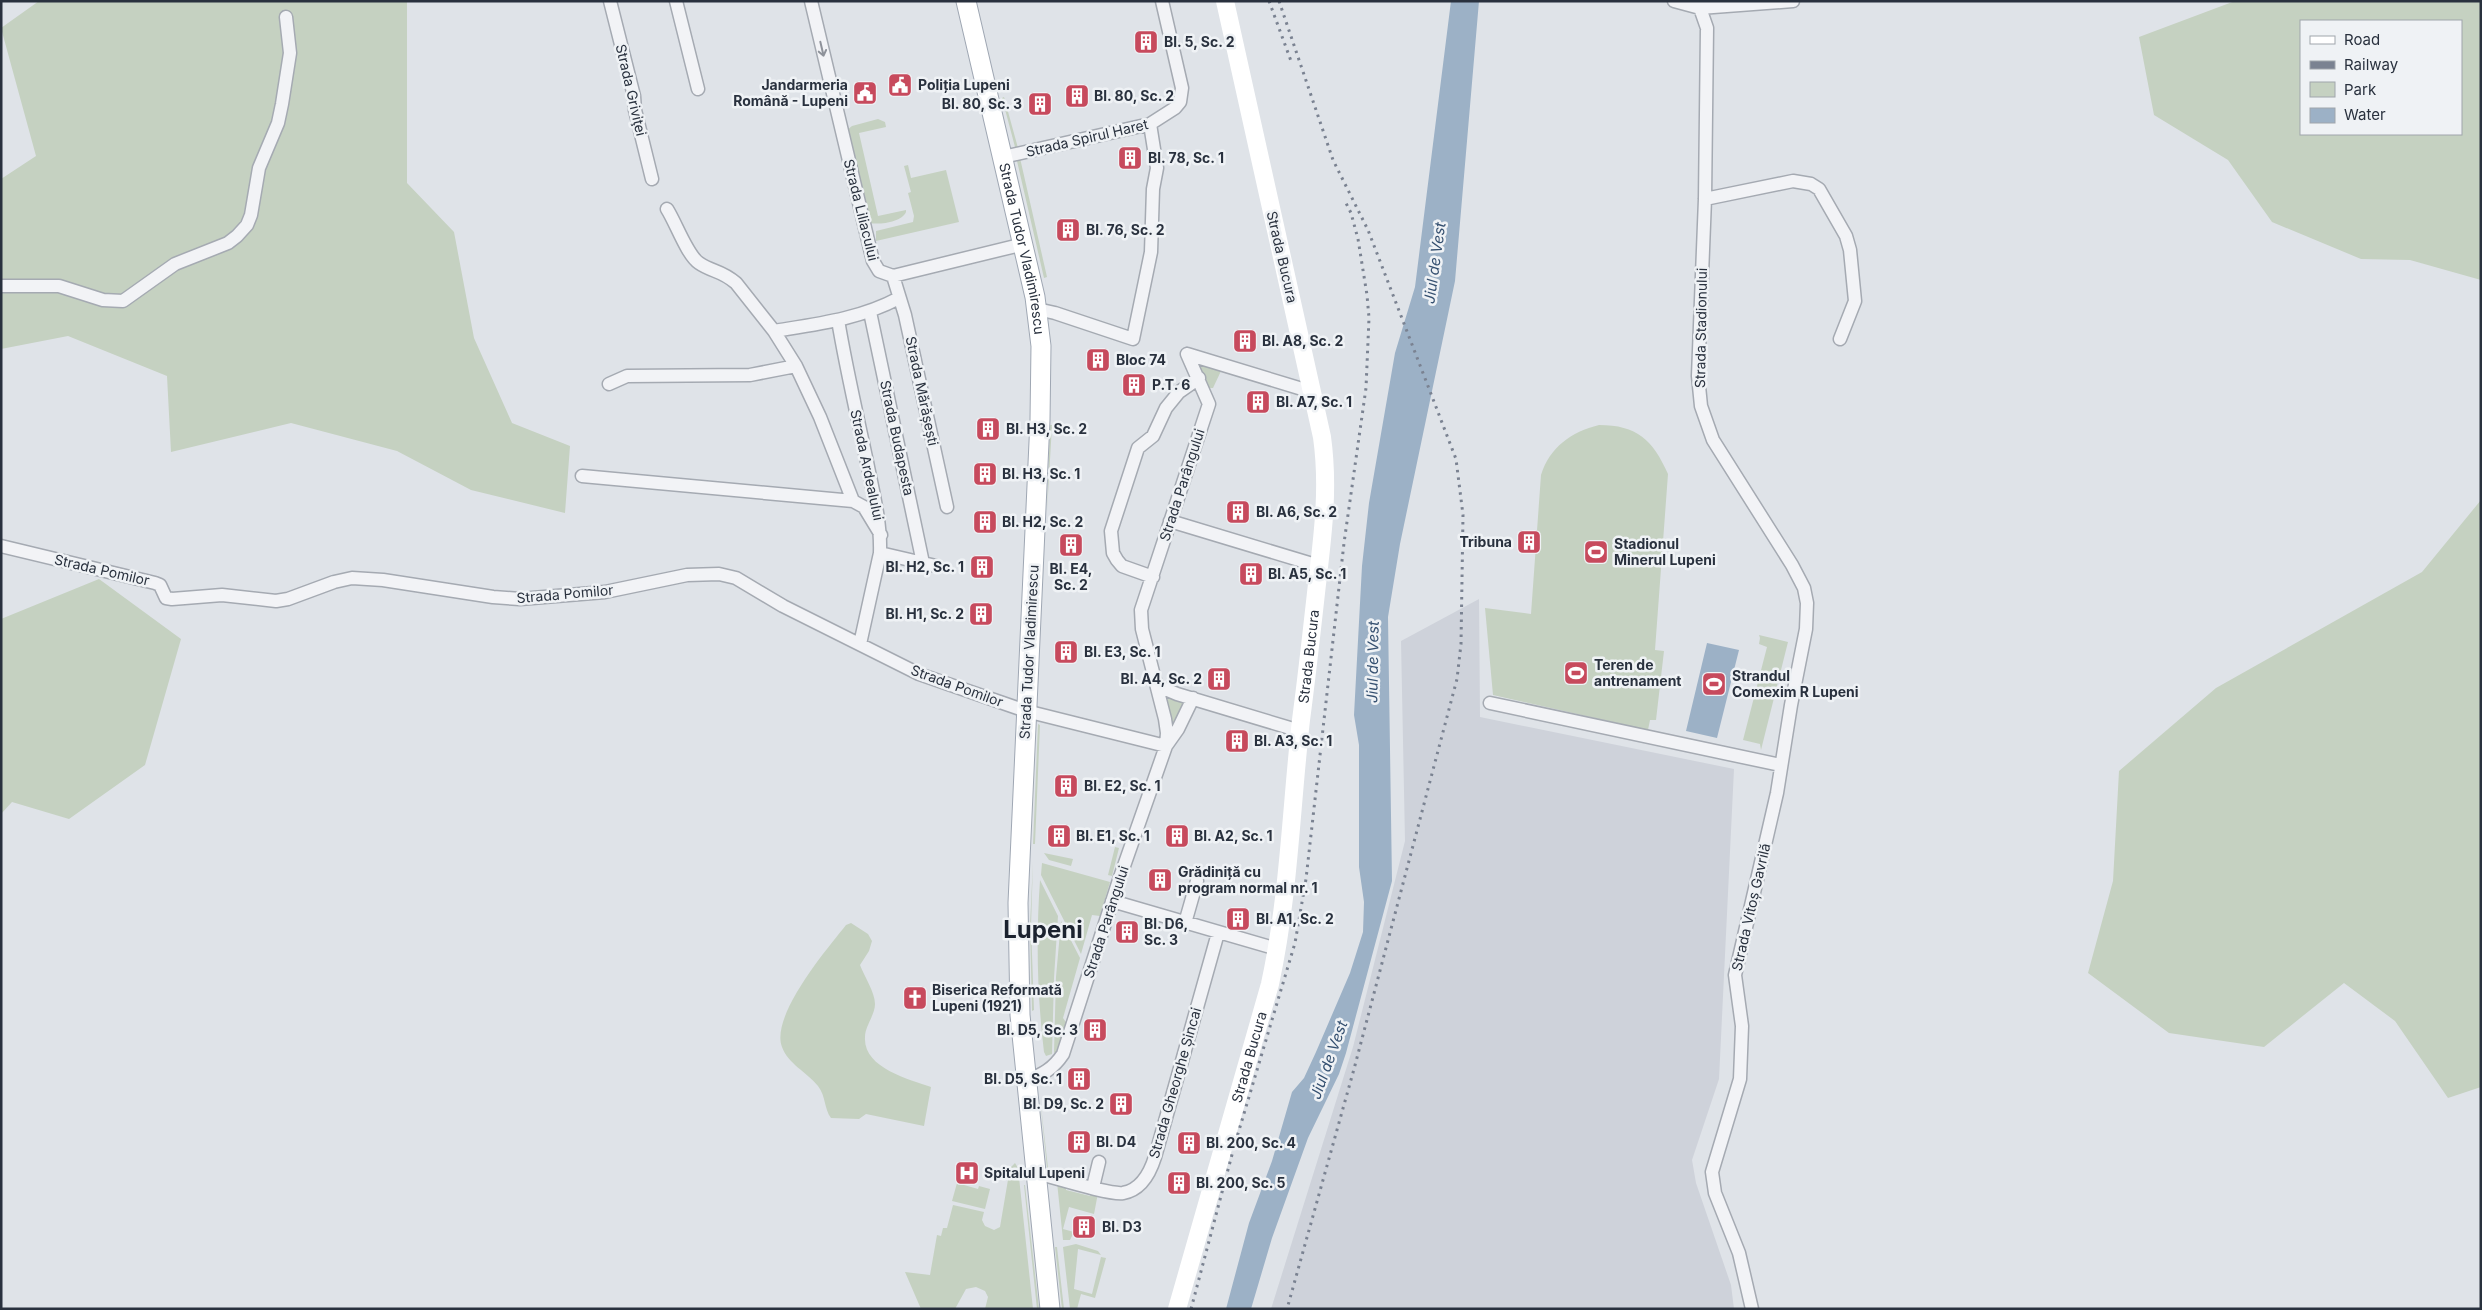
<svg xmlns="http://www.w3.org/2000/svg" width="2482" height="1310" font-family="Inter,sans-serif">
	<style>
		.built { fill: #ced2da }
		.green { fill: #c5d1c1; fill-rule: evenodd }
		.water { fill: #9cb1c6 }
		.lines { fill: none; stroke-linecap: round; stroke-linejoin: round }
		.minor-casing { stroke: #a5aab2; stroke-width: 15 }
		.primary-casing { stroke: #9fa7b3; stroke-width: 21 }
		.minor { stroke: #f2f3f6; stroke-width: 12 }
		.secondary { stroke: #fff; stroke-width: 18 }
		.primary { stroke: #fff; stroke-width: 19 }
		.rail { stroke: #7a8291; stroke-width: 3; stroke-dasharray: 2.5 5; stroke-linecap: butt }
		.oneway { stroke: #8e929a }
		.labels { text-anchor: middle; stroke-width: 5; stroke-linejoin: round; paint-order: stroke }
		.poi-label { font-size: 14px; font-weight: bold; fill: #29313e; stroke: #eff2f5; text-anchor: start }
		.street-label { font-size: 14px; fill: #29313e; stroke: #eff2f5 }
		.water-label { font-size: 15px; font-style: italic; fill: #355070; stroke: #eff2f5 }
		.town-label { font-size: 24px; font-weight: bold; fill: #1b222f; stroke: #eff2f5 }
	</style>
	<rect width="100%" height="100%" fill="#dfe3e8"/>
	<path class="built" d="M 1479,599 L 1480,717 L 1734,769 L 1719,1079 L 1692,1160 L 1696,1183 L 1731,1285 L 1734,1309 L 1271,1309 L 1353,1047 L 1405,841 L 1401,641 Z"/>
	<path class="green" d="M 39,1 L 407,1 L 407,183 L 454,232 L 474,338 L 512,423 L 570,446 L 565,513 L 471,490 L 397,451 L 291,423 L 171,452 L 167,376 L 68,336 L 1,349 L 1,179 L 36,156 L 1,28 Z
		M 2235,1 L 2481,1 L 2481,280 L 2410,260 L 2361,259 L 2272,222 L 2228,160 L 2154,115 L 2139,37 ZM 2301,21 L 2461,21 L 2461,134 L 2301,134 Z
		M 1004,97 L 1018,148 L 1015,147 L 1002,98 Z
		M 878,119 L 885,122 L 886,127 L 859,133 L 878,216 L 906,210 L 906,212 C 902,222 880,225 870,223 L 847,130 L 852,126 Z
		M 1020,158 L 1047,277 L 1044,278 L 1017,161 Z
		M 908,165 L 911,178 L 946,170 L 959,222 L 876,241 L 876,231 L 913,222 L 914,216 L 908,193 L 911,192 L 904,166 Z
		M 1196,362 L 1221,371 L 1213,388 L 1208,388 Z
		M 1050,425 L 1052,425 L 1047,512 Z
		M 1599,425 C 1637,425 1653,440 1668,474 L 1655,650 L 1664,651 L 1656,720 L 1650,720 L 1648,730 L 1493,695 L 1485,608 L 1531,614 L 1541,475 C 1550,447 1571,432 1599,425 Z
		M 2481,500 L 2481,1087 L 2448,1098 L 2395,1021 L 2344,983 L 2264,1047 L 2169,1033 L 2088,973 L 2113,881 L 2119,771 L 2216,688 L 2422,572 Z
		M 99,579 L 181,639 L 145,765 L 69,819 L 12,802 L 1,814 L 1,619 Z
		M 1759,635 L 1788,642 L 1761,750 L 1760,744 L 1743,740 L 1767,647 L 1759,644 L 1760,638 Z
		M 1167,696 L 1185,701 L 1172,725 L 1171,723 Z
		M 1038,724 L 1040,725 L 1035,844 L 1033,844 Z
		M 1115,847 L 1119,848 L 1112,876 L 1108,875 Z
		M 1044,853 L 1073,859 L 1071,866 L 1049,860 Z
		M 1033,861 L 1031,926 L 1034,1010 L 1032,1011 L 1030,926 Z
		M 1042,863 L 1110,882 L 1100,916 L 1092,915 L 1081,954 L 1041,875 Z
		M 1040,880 L 1058,916 L 1054,978 L 1052,1054 L 1046,1056 L 1044,1052 C 1037,994 1036,938 1040,880 Z
		M 1061,921 L 1080,958 L 1063,1018 L 1068,1025 L 1058,1051 L 1054,1053 L 1056,977 Z
		M 851,923 L 868,934 L 872,941 L 869,951 L 860,965 C 864,976 875,992 875,1004 C 875,1015 865,1026 865,1037 C 863,1068 909,1079 931,1087 L 924,1126 L 866,1114 L 859,1119 L 831,1118 C 824,1109 826,1096 818,1086 C 807,1072 788,1064 782,1047 C 770,1016 827,949 846,925 Z
		M 1040,1097 L 1048,1168 L 1047,1168 Z
		M 1015,1163 L 1018,1168 L 1033,1309 L 985,1309 L 988,1297 L 985,1291 L 976,1287 L 966,1289 L 955,1309 L 921,1309 L 905,1272 L 930,1275 L 937,1235 L 941,1236 L 943,1228 L 947,1228 L 953,1205 L 984,1212 L 982,1220 L 985,1226 L 994,1230 L 1000,1227 L 1010,1168 Z
		M 1057,1182 L 1066,1185 L 1066,1190 L 1090,1196 L 1092,1191 L 1098,1193 L 1094,1214 L 1069,1207 L 1063,1229 L 1074,1232 L 1070,1240 L 1063,1240 Z
		M 957,1183 L 978,1189 L 979,1186 L 990,1189 L 985,1209 L 952,1201 Z
		M 1024,1185 L 1025,1185 L 1039,1309 L 1037,1309 Z
		M 1076,1244 L 1098,1251 L 1101,1255 L 1078,1249 L 1074,1289 L 1092,1294 L 1101,1257 L 1106,1258 L 1095,1298 L 1081,1294 L 1077,1309 L 1070,1309 L 1063,1247 Z
		M 1055,1247 L 1057,1247 L 1064,1309 L 1062,1309 Z"/>
	<path class="water" d="M 1451,1 L 1479,1 L 1455,281 L 1400,544 L 1388,617 L 1392,881 L 1346,1053 L 1339,1074 L 1308,1138 L 1272,1238 L 1251,1309 L 1226,1309 L 1249,1223 L 1272,1161 L 1292,1092 L 1304,1078 L 1316,1052 L 1350,973 L 1363,932 L 1364,902 L 1359,867 L 1359,745 L 1354,715 L 1362,566 L 1369,503 L 1395,353 L 1415,287 Z
		M 1707,643 L 1739,650 L 1717,738 L 1686,731 Z"/>
	<g class="lines">
		<defs>
			<path id="minor" d="M 610,1 L 634,96 L 635,110 L 652,179
				M 676,1 L 698,89
				M 811,1 L 866,232 L 873,261 L 879,271 L 893,276 L 1024,244
				M 1674,1 L 1700,8 L 1707,28 L 1705,199 L 1698,376 L 1701,406 L 1713,440 L 1792,565 L 1804,588 L 1807,603 L 1806,629 L 1791,705 L 1777,793 L 1735,975 L 1742,1026 L 1740,1079 L 1712,1172 L 1715,1193 L 1739,1253 L 1752,1309
				M 1700,8 L 1793,1
				M 1003,157 L 1150,124 L 1175,108 L 1180,102 L 1182,88 L 1162,1
				M 1705,199 L 1793,181 L 1811,184 L 1819,189 L 1846,236 L 1850,250 L 1855,301 L 1840,339
				M 667,209 C 676,223 687,255 699,263 C 712,272 721,270 736,283 L 774,331 L 796,366 L 820,417 L 853,501
				M 893,276 L 905,315 L 947,507
				M 1,286 L 59,286 L 103,300 L 123,301 L 175,264 L 228,243 L 237,236 L 247,225 L 251,215 L 259,168 L 278,123 L 282,104 L 290,53 L 286,17
				M 1037,309 L 1055,313 L 1133,339 L 1151,252 L 1153,189 L 1157,168 L 1150,124
				M 870,312 L 923,563
				M 838,320 C 846,368 857,415 867,462 C 873,492 881,522 880,553 L 936,566
				M 774,331 C 817,324 860,319 899,298
				M 1187,354 L 1312,392
				M 609,384 L 627,376 L 750,375 L 796,366
				M 582,476 L 853,501 L 864,507 L 881,535
				M 1170,521 L 1319,566
				M 1,546 L 155,583 L 160,585 L 166,598 L 172,599 L 222,595 L 276,601 L 288,599 L 334,582 L 352,578 L 383,580 L 493,597 L 520,599 L 605,592 L 687,575 L 719,574 L 736,578 L 783,606 L 919,674 L 1026,711 L 1166,746 L 1178,729 L 1193,698
				M 1153,577 L 1122,566 L 1117,560 L 1113,553 L 1111,531 L 1138,448 L 1153,436 L 1166,408 L 1179,392 L 1199,378
				M 860,644 L 880,553
				M 1158,686 L 1177,694 L 1300,731
				M 1490,703 L 1780,765
				M 1112,901 L 1277,949
				M 1185,923 L 1197,881
				M 1027,1081 C 1043,1074 1053,1069 1063,1054 L 1118,883 L 1166,746 L 1167,733 L 1165,719 L 1142,629 L 1141,610 L 1144,601 L 1209,404 L 1187,354
				M 1036,1173 C 1053,1177 1109,1195 1123,1193 C 1141,1190 1150,1173 1155,1157 L 1218,933
				M 1093,1187 L 1099,1162"/>
			<g id="primary">
				<path id="s2" d="M 966,1 L 1035,297 L 1041,346 L 1040,420 L 1018,903 L 1020,1015 L 1050,1309"/>
			</g>
		</defs>
		<use href="#minor" class="minor-casing"/>
		<use href="#primary" class="primary-casing"/>
		<use href="#minor" class="minor"/>
		<path class="secondary" id="s1" d="M 1177,1309 L 1270,984 C 1289,896 1291,808 1301,720 C 1307,675 1312,629 1317,584 C 1323,534 1329,487 1322,437 L 1225,1"/>
		<use href="#primary" class="primary"/>
		<path class="rail" d="M 1269,1 L 1291,61
			M 1279,1 L 1333,160 L 1368,230 L 1456,459 L 1463,515 L 1461,644 L 1457,679 L 1354,1069 L 1287,1309
			M 1191,1309 L 1234,1147 L 1295,943 L 1306,879 L 1344,543 L 1366,388 L 1369,318 L 1367,295 L 1358,239 L 1351,213 L 1345,201"/>
	</g>
	<defs><path id="oneway-shaft" d="M-6 0H5M1.5-3L5.5 0L1.5 3" fill="none" stroke-width="1.6" stroke-linecap="round" stroke-linejoin="round" transform="scale(1.25)"/></defs>
	<use class="oneway" href="#oneway-shaft" transform="translate(822 49) rotate(77)"/>
	<defs>
		<symbol id="building-square" viewBox="-11 -11 22 22"><rect x="-9" y="-9" width="18" height="18" rx="4" fill="#c74a5d" stroke="#eff2f5"/><path d="M-4-6H4V6H1V3H-1V6H-4ZM-2.5-4.3h1.7v1.8h-1.7ZM.8-4.3h1.7v1.8H.8ZM-2.5-1h1.7V.8h-1.7ZM.8-1h1.7V.8H.8Z" fill="#fff"/></symbol>
		<symbol id="civic-square" viewBox="-11 -11 22 22"><rect x="-9" y="-9" width="18" height="18" rx="4" fill="#c74a5d" stroke="#eff2f5"/><path d="M-.6-6.5H3V-4.5H.6V-3L4-1V1h2V6H-6V1h2V-1L-.6-3ZM-1.2 2.5V6h2.4V2.5Z" fill="#fff"/></symbol>
		<symbol id="stadium-square" viewBox="-11 -11 22 22"><rect x="-9" y="-9" width="18" height="18" rx="4" fill="#c74a5d" stroke="#eff2f5"/><path d="M0-5a6.5 5 0 1 0 0 10a6.5 5 0 1 0 0-10ZM-3.5-1.8h7v3.6h-7Z" fill="#fff"/></symbol>
		<symbol id="church-square" viewBox="-11 -11 22 22"><rect x="-9" y="-9" width="18" height="18" rx="4" fill="#c74a5d" stroke="#eff2f5"/><path d="M-1.2-6h2.4v3.5h3.3v2.4h-3.3V6h-2.4V-.1h-3.3v-2.4h3.3Z" fill="#fff"/></symbol>
		<symbol id="hospital-square" viewBox="-11 -11 22 22"><rect x="-9" y="-9" width="18" height="18" rx="4" fill="#c74a5d" stroke="#eff2f5"/><path d="M-5-5h3v3.5h4V-5h3V5h-3V1.5h-4V5h-3Z" fill="#fff"/></symbol>
	</defs>
	<g fill-rule="evenodd">
		<use href="#building-square" x="1132" y="28" width="28" height="28"/>
		<use href="#civic-square" x="886" y="71" width="28" height="28"/>
		<use href="#civic-square" x="851" y="79" width="28" height="28"/>
		<use href="#building-square" x="1063" y="82" width="28" height="28"/>
		<use href="#building-square" x="1026" y="90" width="28" height="28"/>
		<use href="#building-square" x="1116" y="144" width="28" height="28"/>
		<use href="#building-square" x="1054" y="216" width="28" height="28"/>
		<use href="#building-square" x="1231" y="327" width="28" height="28"/>
		<use href="#building-square" x="1084" y="346" width="28" height="28"/>
		<use href="#building-square" x="1120" y="371" width="28" height="28"/>
		<use href="#building-square" x="1244" y="388" width="28" height="28"/>
		<use href="#building-square" x="974" y="415" width="28" height="28"/>
		<use href="#building-square" x="971" y="460" width="28" height="28"/>
		<use href="#building-square" x="1224" y="498" width="28" height="28"/>
		<use href="#building-square" x="971" y="508" width="28" height="28"/>
		<use href="#building-square" x="1515" y="528" width="28" height="28"/>
		<use href="#building-square" x="1057" y="531" width="28" height="28"/>
		<use href="#stadium-square" x="1582" y="538" width="28" height="28"/>
		<use href="#building-square" x="968" y="553" width="28" height="28"/>
		<use href="#building-square" x="1237" y="560" width="28" height="28"/>
		<use href="#building-square" x="967" y="600" width="28" height="28"/>
		<use href="#building-square" x="1052" y="638" width="28" height="28"/>
		<use href="#stadium-square" x="1562" y="659" width="28" height="28"/>
		<use href="#building-square" x="1205" y="665" width="28" height="28"/>
		<use href="#stadium-square" x="1700" y="670" width="28" height="28"/>
		<use href="#building-square" x="1223" y="727" width="28" height="28"/>
		<use href="#building-square" x="1052" y="772" width="28" height="28"/>
		<use href="#building-square" x="1045" y="822" width="28" height="28"/>
		<use href="#building-square" x="1163" y="822" width="28" height="28"/>
		<use href="#building-square" x="1146" y="866" width="28" height="28"/>
		<use href="#building-square" x="1224" y="905" width="28" height="28"/>
		<use href="#building-square" x="1113" y="918" width="28" height="28"/>
		<use href="#church-square" x="901" y="984" width="28" height="28"/>
		<use href="#building-square" x="1081" y="1016" width="28" height="28"/>
		<use href="#building-square" x="1065" y="1065" width="28" height="28"/>
		<use href="#building-square" x="1107" y="1090" width="28" height="28"/>
		<use href="#building-square" x="1065" y="1128" width="28" height="28"/>
		<use href="#building-square" x="1175" y="1129" width="28" height="28"/>
		<use href="#hospital-square" x="953" y="1159" width="28" height="28"/>
		<use href="#building-square" x="1165" y="1169" width="28" height="28"/>
		<use href="#building-square" x="1070" y="1213" width="28" height="28"/>
	</g>
	<g class="labels">
		<g class="poi-label">
			<text x="1164" y="47">Bl. 5, Sc. 2</text>
			<text x="848" y="90" text-anchor="end">Jandarmeria<tspan x="848" dy="16">Română - Lupeni</tspan></text>
			<text x="918" y="90">Poliția Lupeni</text>
			<text x="1094" y="101">Bl. 80, Sc. 2</text>
			<text x="1022" y="109" text-anchor="end">Bl. 80, Sc. 3</text>
			<text x="1148" y="163">Bl. 78, Sc. 1</text>
			<text x="1086" y="235">Bl. 76, Sc. 2</text>
			<text x="1262" y="346">Bl. A8, Sc. 2</text>
			<text x="1116" y="365">Bloc 74</text>
			<text x="1152" y="390">P.T. 6</text>
			<text x="1276" y="407">Bl. A7, Sc. 1</text>
			<text x="1006" y="434">Bl. H3, Sc. 2</text>
			<text x="1002" y="479">Bl. H3, Sc. 1</text>
			<text x="1256" y="517">Bl. A6, Sc. 2</text>
			<text x="1002" y="527">Bl. H2, Sc. 2</text>
			<text x="1512" y="547" text-anchor="end">Tribuna</text>
			<text x="1614" y="549">Stadionul<tspan x="1614" dy="16">Minerul Lupeni</tspan></text>
			<text x="964" y="572" text-anchor="end">Bl. H2, Sc. 1</text>
			<text x="1071" y="574" text-anchor="middle">Bl. E4,<tspan x="1071" dy="16">Sc. 2</tspan></text>
			<text x="1268" y="579">Bl. A5, Sc. 1</text>
			<text x="964" y="619" text-anchor="end">Bl. H1, Sc. 2</text>
			<text x="1084" y="657">Bl. E3, Sc. 1</text>
			<text x="1594" y="670">Teren de<tspan x="1594" dy="16">antrenament</tspan></text>
			<text x="1732" y="681">Strandul<tspan x="1732" dy="16">Comexim R Lupeni</tspan></text>
			<text x="1202" y="684" text-anchor="end">Bl. A4, Sc. 2</text>
			<text x="1254" y="746">Bl. A3, Sc. 1</text>
			<text x="1084" y="791">Bl. E2, Sc. 1</text>
			<text x="1076" y="841">Bl. E1, Sc. 1</text>
			<text x="1194" y="841">Bl. A2, Sc. 1</text>
			<text x="1178" y="877">Grădiniță cu<tspan x="1178" dy="16">program normal nr. 1</tspan></text>
			<text x="1256" y="924">Bl. A1, Sc. 2</text>
			<text x="1144" y="929">Bl. D6,<tspan x="1144" dy="16">Sc. 3</tspan></text>
			<text x="932" y="995">Biserica Reformată<tspan x="932" dy="16">Lupeni (1921)</tspan></text>
			<text x="1078" y="1035" text-anchor="end">Bl. D5, Sc. 3</text>
			<text x="1062" y="1084" text-anchor="end">Bl. D5, Sc. 1</text>
			<text x="1104" y="1109" text-anchor="end">Bl. D9, Sc. 2</text>
			<text x="1096" y="1147">Bl. D4</text>
			<text x="1206" y="1148">Bl. 200, Sc. 4</text>
			<text x="984" y="1178">Spitalul Lupeni</text>
			<text x="1196" y="1188">Bl. 200, Sc. 5</text>
			<text x="1102" y="1232">Bl. D3</text>
		</g>
		<g class="street-label">
			<text transform="translate(631 90) rotate(77)" y="5">Strada Griviţei</text>
			<text transform="translate(1087 138) rotate(-13)" y="5">Strada Spirul Haret</text>
			<text transform="translate(861 210) rotate(76)" y="5">Strada Liliacului</text>
			<text dy="5" stroke="none"><textPath href="#s2" startOffset="254">Strada Tudor Vladimirescu</textPath></text>
			<text transform="translate(1282 257) rotate(77)" y="5">Strada Bucura</text>
			<text transform="translate(1701 328) rotate(-89)" y="5">Strada Stadionului</text>
			<text transform="translate(922 391) rotate(78)" y="5">Strada Mărășești</text>
			<text transform="translate(897 438) rotate(78)" y="5">Strada Budapesta</text>
			<text transform="translate(867 465) rotate(78)" y="5">Strada Ardealului</text>
			<text transform="translate(1182 485) rotate(-72)" y="5">Strada Parângului</text>
			<text transform="translate(102 570) rotate(13)" y="5">Strada Pomilor</text>
			<text transform="translate(565 594) rotate(-5)" y="5">Strada Pomilor</text>
			<text transform="translate(1029 652) rotate(-87)" y="5">Strada Tudor Vladimirescu</text>
			<text dy="5" stroke="none"><textPath href="#s1" startOffset="668">Strada Bucura</textPath></text>
			<text transform="translate(957 686) rotate(20)" y="5">Strada Pomilor</text>
			<text transform="translate(1751 907) rotate(-77)" y="5">Strada Vitoș Gavrilă</text>
			<text transform="translate(1106 922) rotate(-72)" y="5">Strada Parângului</text>
			<text dy="5" stroke="none"><textPath href="#s1" startOffset="262">Strada Bucura</textPath></text>
			<text transform="translate(1175 1083) rotate(-74)" y="5">Strada Gheorghe Șincai</text>
		</g>
		<g class="water-label">
			<text transform="translate(1435 263) rotate(-82)" y="5">Jiul de Vest</text>
			<text transform="translate(1373 662) rotate(-89)" y="5">Jiul de Vest</text>
			<text transform="translate(1329 1060) rotate(-70)" y="5">Jiul de Vest</text>
		</g>
		<g class="town-label">
			<text x="1043" y="938">Lupeni</text>
		</g>
	</g>
	<rect width="2482" height="1310" fill="none" stroke="#29313e" stroke-width="5"/>
	<rect x="2300" y="20" width="162" height="115" fill="#eff2f5" stroke="#a0a5ac"/>
	<rect x="2310" y="36" width="25" height="8" fill="#ffffff" stroke="#a0a5ac"/>
	<text x="2344" y="45" font-size="15" fill="#29313e">Road</text>
	<rect x="2310" y="61" width="25" height="8" fill="#7a8291" stroke="#a0a5ac"/>
	<text x="2344" y="70" font-size="15" fill="#29313e">Railway</text>
	<rect x="2310" y="82" width="25" height="15" fill="#c5d1c1" stroke="#a0a5ac"/>
	<text x="2344" y="95" font-size="15" fill="#29313e">Park</text>
	<rect x="2310" y="108" width="25" height="15" fill="#9cb1c6" stroke="#a0a5ac"/>
	<text x="2344" y="120" font-size="15" fill="#29313e">Water</text>
</svg>
